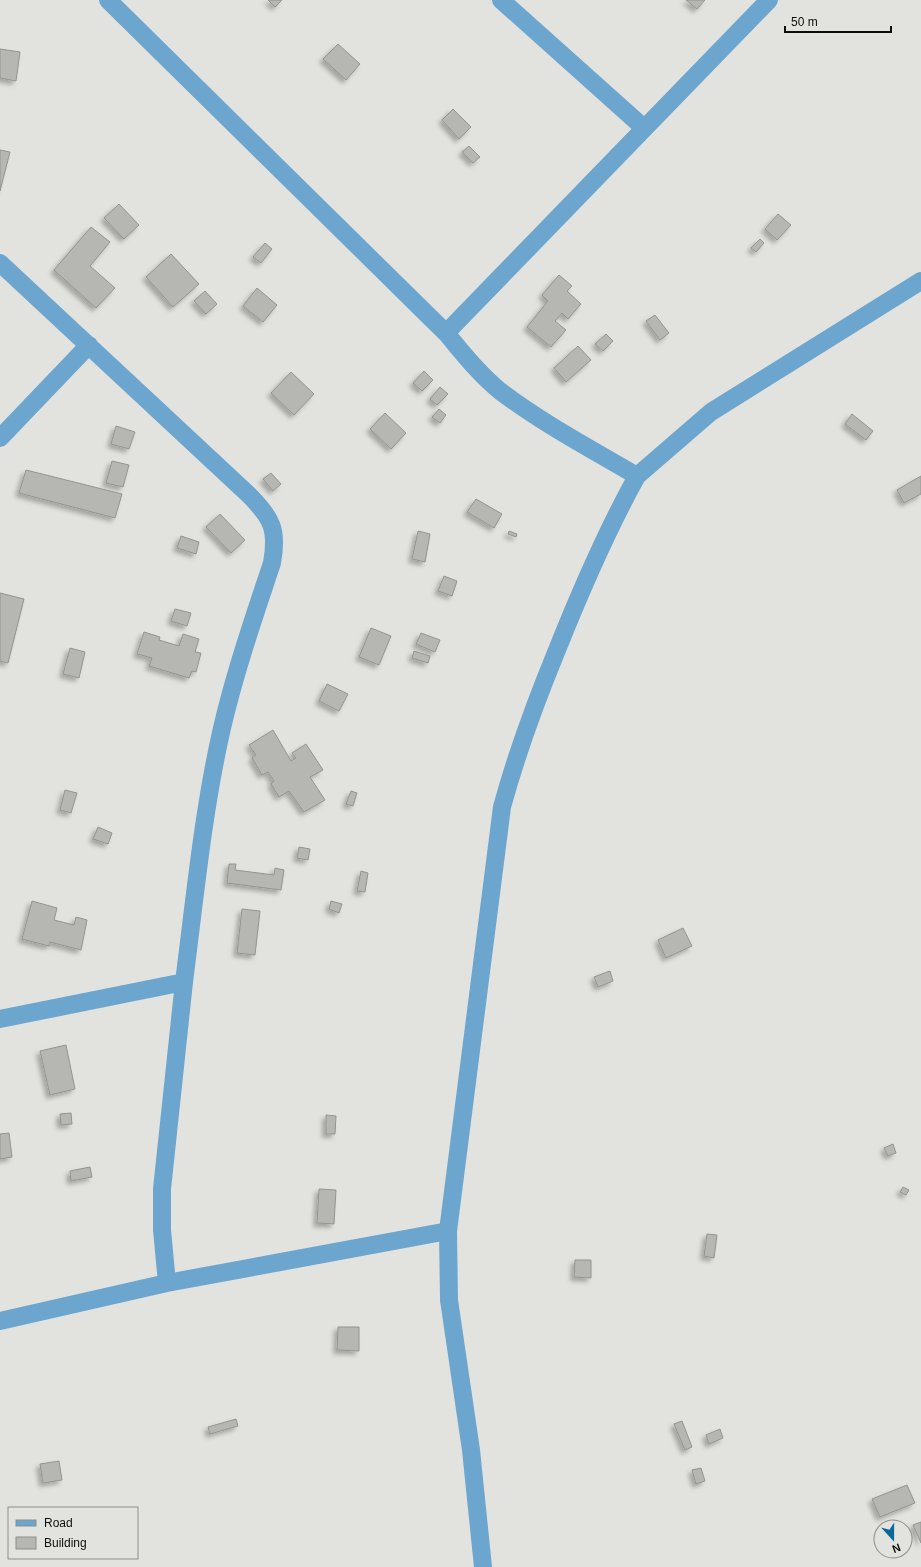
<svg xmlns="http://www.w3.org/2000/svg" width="921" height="1567" font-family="Helvetica,sans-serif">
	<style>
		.building { fill: #b6b7b2; stroke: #93948f; filter: url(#shadow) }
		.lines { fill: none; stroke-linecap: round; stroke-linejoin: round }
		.minor { stroke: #6ca6ce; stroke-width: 18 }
	</style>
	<defs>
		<filter id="shadow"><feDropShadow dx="-3.5" dy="3.5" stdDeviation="2" flood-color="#0004"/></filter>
	</defs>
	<rect width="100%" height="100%" fill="#e2e3df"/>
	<path class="building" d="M 268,0 L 282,0 L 275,7 Z
		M 686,0 L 705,0 L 697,9 Z
		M 338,44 L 360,64 L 346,80 L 323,59 Z
		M 0,49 L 20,52 L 16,81 L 0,78 Z
		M 453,109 L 471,127 L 459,139 L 442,120 Z
		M 469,146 L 480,157 L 473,163 L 462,152 Z
		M 0,150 L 10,152 L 0,191 Z
		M 119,204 L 139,225 L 124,239 L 104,218 Z
		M 778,214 L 791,225 L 777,240 L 765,229 Z
		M 91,227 L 110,242 L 90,266 L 115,288 L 96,308 L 54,270 Z
		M 760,239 L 764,243 L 756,252 L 751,248 Z
		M 265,243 L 272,249 L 261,263 L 253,257 Z
		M 171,254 L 199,284 L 173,307 L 146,277 Z
		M 559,275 L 572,286 L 567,291 L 581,304 L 568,319 L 562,313 L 555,321 L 566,330 L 551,347 L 527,327 L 548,301 L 542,295 Z
		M 257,288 L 277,305 L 263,322 L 243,306 Z
		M 205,291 L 217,304 L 206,314 L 194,301 Z
		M 655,315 L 669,333 L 660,340 L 646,321 Z
		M 606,334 L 613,341 L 603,351 L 595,344 Z
		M 578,346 L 591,360 L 566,382 L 554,368 Z
		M 424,371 L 433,380 L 422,391 L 413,383 Z
		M 291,372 L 314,394 L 294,415 L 271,393 Z
		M 440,387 L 448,394 L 437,405 L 430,399 Z
		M 439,409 L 446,415 L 440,423 L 432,417 Z
		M 385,413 L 406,433 L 391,449 L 370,429 Z
		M 852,414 L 873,431 L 866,440 L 845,424 Z
		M 116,426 L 135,432 L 129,449 L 111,444 Z
		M 112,461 L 129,465 L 123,487 L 106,483 Z
		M 26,470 L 122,494 L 115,518 L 19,493 Z
		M 271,473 L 281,484 L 273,491 L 263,479 Z
		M 921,476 L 921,494 L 904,503 L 897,490 Z
		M 476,499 L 502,514 L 494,528 L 467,512 Z
		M 220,514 L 245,540 L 231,553 L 206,527 Z
		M 418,531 L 430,534 L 425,562 L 412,559 Z
		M 509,531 L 517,534 L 516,537 L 508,534 Z
		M 181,536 L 199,542 L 196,554 L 177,548 Z
		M 444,576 L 457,581 L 452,596 L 438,591 Z
		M 0,593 L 24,599 L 8,663 L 0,661 Z
		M 175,609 L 191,613 L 187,626 L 171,621 Z
		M 371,628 L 391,636 L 379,665 L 359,657 Z
		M 144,632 L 160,637 L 159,640 L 179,646 L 183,634 L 199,639 L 195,652 L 201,653 L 196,672 L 192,671 L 189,678 L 149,666 L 152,658 L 137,654 Z
		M 421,633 L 440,640 L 435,652 L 416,644 Z
		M 70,648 L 85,652 L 79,678 L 63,674 Z
		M 414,651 L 430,656 L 428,663 L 412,658 Z
		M 327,684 L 348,694 L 339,711 L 319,701 Z
		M 273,730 L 291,761 L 296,758 L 292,753 L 306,744 L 323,770 L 310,777 L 325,800 L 304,812 L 289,791 L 279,797 L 271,784 L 274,781 L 268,772 L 262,775 L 252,758 L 256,755 L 249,745 Z
		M 65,790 L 77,793 L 71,813 L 60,810 Z
		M 351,791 L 357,793 L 353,806 L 346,804 Z
		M 98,827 L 112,833 L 108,844 L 93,839 Z
		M 299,847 L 310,849 L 308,860 L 297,858 Z
		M 229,864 L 236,864 L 235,870 L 274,875 L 275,868 L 284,870 L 281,890 L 227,883 Z
		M 361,871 L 368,873 L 365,892 L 357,891 Z
		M 32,901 L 57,908 L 54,920 L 74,925 L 76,917 L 87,920 L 81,950 L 50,942 L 49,946 L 22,939 Z
		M 331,901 L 342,904 L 339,913 L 329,909 Z
		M 242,909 L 260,911 L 255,955 L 237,953 Z
		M 683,928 L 692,946 L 666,958 L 658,940 Z
		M 610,971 L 613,981 L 598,987 L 594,977 Z
		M 66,1045 L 75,1089 L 50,1095 L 40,1051 Z
		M 71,1113 L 72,1124 L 61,1125 L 60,1114 Z
		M 326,1115 L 336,1116 L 335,1134 L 326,1134 Z
		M 9,1133 L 12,1157 L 0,1159 L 0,1134 Z
		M 893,1144 L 896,1153 L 888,1156 L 884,1148 Z
		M 90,1167 L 92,1177 L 71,1181 L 70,1171 Z
		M 903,1187 L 909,1190 L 906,1195 L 900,1192 Z
		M 319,1189 L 336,1190 L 334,1224 L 317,1223 Z
		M 707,1234 L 717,1235 L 714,1258 L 704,1256 Z
		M 575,1260 L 591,1260 L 591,1278 L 574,1277 Z
		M 338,1327 L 359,1327 L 359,1351 L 337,1350 Z
		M 236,1419 L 238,1426 L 210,1434 L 208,1427 Z
		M 682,1421 L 692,1447 L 685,1450 L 674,1424 Z
		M 720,1429 L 723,1438 L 709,1444 L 706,1435 Z
		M 59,1461 L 62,1480 L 43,1483 L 40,1464 Z
		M 701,1468 L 705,1481 L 696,1484 L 692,1470 Z
		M 907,1485 L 915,1503 L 880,1517 L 872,1499 Z
		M 921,1522 L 921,1543 L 913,1525 Z"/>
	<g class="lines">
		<path class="minor" d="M 108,0 L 446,333 C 463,353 479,374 500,391 C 542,423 591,449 637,476 C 606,532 581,590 557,650 C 536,701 517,752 502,807 L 448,1231 L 449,1300 L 471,1450 L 483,1567
			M 501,0 L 644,128
			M 0,263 L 249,495 C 272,518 278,530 272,563 C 254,617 235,672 222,728 C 203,811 195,897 184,982 L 0,1019
			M 446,333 L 769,0
			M 0,438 L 89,345
			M 637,476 L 711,412 L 921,281
			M 167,1283 L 162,1230 L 162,1189 L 184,982
			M 0,1321 L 167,1283 L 448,1231"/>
	</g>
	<rect x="8" y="1507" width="130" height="52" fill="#e2e3df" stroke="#8d8d8a"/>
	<rect x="16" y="1520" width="20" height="6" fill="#6ca6ce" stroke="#8d8d8a"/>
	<text x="44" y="1527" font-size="12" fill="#0d0d0b">Road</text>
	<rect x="16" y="1537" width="20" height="12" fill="#b6b7b2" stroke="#8d8d8a"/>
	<text x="44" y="1547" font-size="12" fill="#0d0d0b">Building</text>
	<g transform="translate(893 1539) rotate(159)"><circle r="19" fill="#e2e3df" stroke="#8d8d8a"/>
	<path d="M0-3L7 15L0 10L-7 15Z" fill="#0d6898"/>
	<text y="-6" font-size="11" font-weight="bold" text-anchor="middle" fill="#0d0d0b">N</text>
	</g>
	<path d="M785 26v6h106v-6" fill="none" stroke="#0d0d0b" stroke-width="2"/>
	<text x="791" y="26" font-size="12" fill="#0d0d0b" stroke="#e2e3df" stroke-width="3" paint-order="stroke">50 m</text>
</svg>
